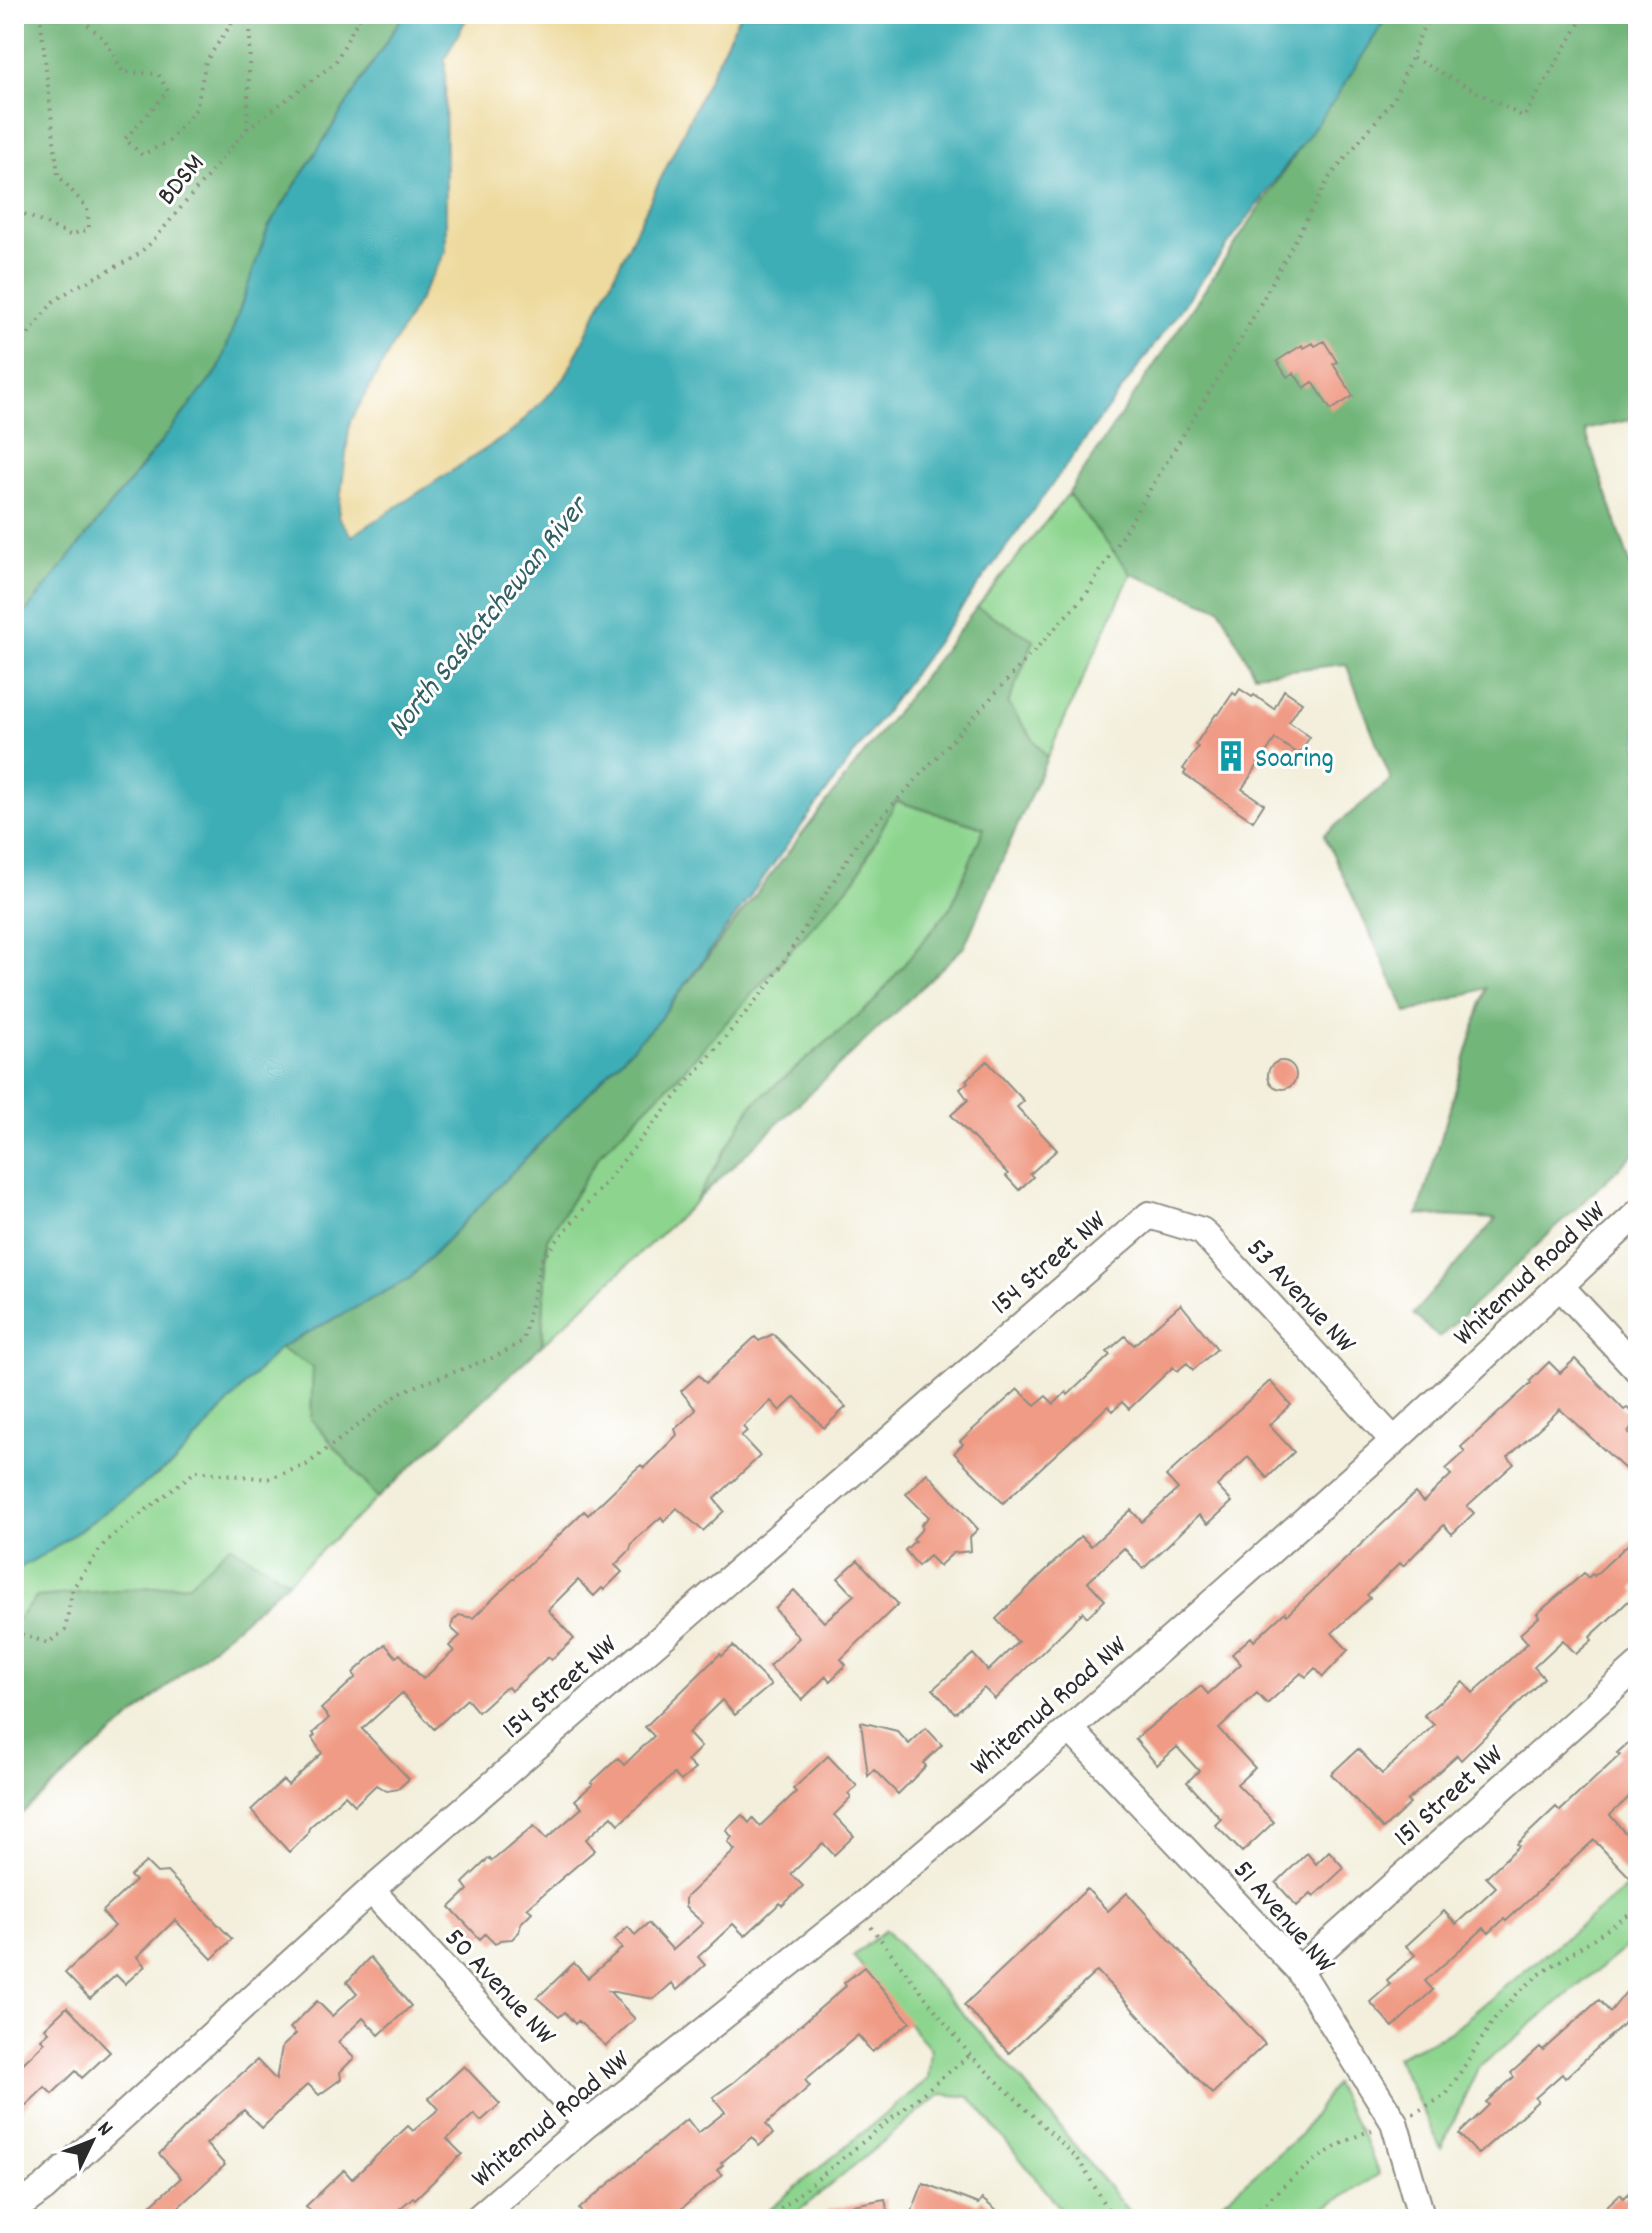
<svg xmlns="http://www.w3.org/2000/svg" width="1652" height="2233" font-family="Dekko,sans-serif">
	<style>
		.green { fill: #8dd58f; stroke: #5c805d; stroke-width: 2 }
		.forest { fill: #72b67a; stroke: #4e7052; stroke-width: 2 }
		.sand { fill: #eeda9e; stroke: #8c8264; stroke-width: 2 }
		.water { fill: #3daeb6; stroke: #346c70; stroke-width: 2 }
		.building { fill: #f09b85 }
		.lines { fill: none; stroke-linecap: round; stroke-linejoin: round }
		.minor-casing { stroke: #8f8d84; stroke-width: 30 }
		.path { stroke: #8f8d84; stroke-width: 4; stroke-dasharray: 2 6; stroke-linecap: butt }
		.minor { stroke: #fff; stroke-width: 26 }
		.labels { text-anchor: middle; stroke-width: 6; stroke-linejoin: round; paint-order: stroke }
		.street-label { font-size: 28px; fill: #2b2b2b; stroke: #fff }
		.culture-label { font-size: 28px; fill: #0d838f; stroke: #fff; text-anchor: start }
		.water-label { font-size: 30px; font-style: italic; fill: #325f63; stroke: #fff }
	</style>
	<rect width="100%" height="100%" fill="#fff"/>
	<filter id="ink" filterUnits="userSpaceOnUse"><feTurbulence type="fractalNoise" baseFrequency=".0125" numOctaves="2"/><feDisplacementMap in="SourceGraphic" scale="16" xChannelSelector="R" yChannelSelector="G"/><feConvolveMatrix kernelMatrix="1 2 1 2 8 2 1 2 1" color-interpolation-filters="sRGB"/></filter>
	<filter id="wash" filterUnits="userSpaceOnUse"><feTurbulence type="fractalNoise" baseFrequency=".006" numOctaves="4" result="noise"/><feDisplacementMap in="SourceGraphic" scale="32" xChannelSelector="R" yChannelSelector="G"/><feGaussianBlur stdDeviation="1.8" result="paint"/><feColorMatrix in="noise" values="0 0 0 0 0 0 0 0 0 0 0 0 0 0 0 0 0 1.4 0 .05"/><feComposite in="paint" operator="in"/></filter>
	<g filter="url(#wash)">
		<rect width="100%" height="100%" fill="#f3efdc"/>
		<path class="green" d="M 1068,494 L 1131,574 L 1047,758 L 1007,704 L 977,607 Z
			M 896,801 L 984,828 L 951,907 L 872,1004 L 752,1105 L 695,1202 L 542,1345 L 547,1239 L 601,1153 L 679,1075 L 856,878 Z
			M 279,1348 L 313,1367 L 312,1419 L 378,1498 L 288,1581 L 230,1546 L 189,1584 L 37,1597 L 14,1623 L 14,1571 L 53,1549 L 174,1463 Z
			M 1638,1878 L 1638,1937 L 1478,2068 L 1441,2148 L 1396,2057 L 1449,2033 Z
			M 885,1930 L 996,2049 L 1135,2219 L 1069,2219 L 970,2097 L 941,2094 L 789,2219 L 757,2219 L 928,2079 L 931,2050 L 853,1956 Z
			M 1334,2084 L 1366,2143 L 1379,2174 L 1308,2219 L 1203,2219 L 1301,2134 Z"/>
		<path class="forest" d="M 14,14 L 404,14 L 268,228 L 219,369 L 14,627 Z
			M 1389,14 L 1638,14 L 1638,418 L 1585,430 L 1638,587 L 1638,1150 L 1439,1338 L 1413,1314 L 1496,1219 L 1418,1215 L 1486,988 L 1407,1013 L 1324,835 L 1391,780 L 1346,664 L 1254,674 L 1220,608 L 1131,574 L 1068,494 Z
			M 977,607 L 1034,640 L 1008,704 L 1047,758 L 964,947 L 695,1202 L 752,1105 L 872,1004 L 951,907 L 984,828 L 896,801 L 856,878 L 679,1075 L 601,1153 L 547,1239 L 542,1345 L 378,1498 L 311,1419 L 313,1367 L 279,1348 L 409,1279 L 659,1020 Z
			M 230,1545 L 288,1581 L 14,1820 L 14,1623 L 37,1597 L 189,1584 Z"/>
		<path class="sand" d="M 469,14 L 740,14 L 565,378 L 513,431 L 351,537 L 338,517 L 349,422 L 446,251 L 445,58 Z"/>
		<path class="water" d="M 404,14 L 469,14 L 445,58 L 446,251 L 350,422 L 338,517 L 352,536 L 513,431 L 565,378 L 740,14 L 1389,14 L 1335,99 L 659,1020 L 409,1279 L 279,1348 L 174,1463 L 53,1549 L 14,1571 L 14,627 L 219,369 L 268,228 Z"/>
		<g id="blocks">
			<path class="building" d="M 1324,341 L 1337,362 L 1333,364 L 1353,396 L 1331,410 L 1313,382 L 1304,388 L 1294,373 L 1287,377 L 1277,361 L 1302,345 L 1304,348 L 1313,343 L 1315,346 Z
				M 1240,689 L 1252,697 L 1254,695 L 1274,709 L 1284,690 L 1302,702 L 1289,722 L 1310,737 L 1298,754 L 1275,739 L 1242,789 L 1264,804 L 1253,821 L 1184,774 L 1186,771 L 1183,769 L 1198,747 L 1195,745 L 1216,714 L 1218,715 L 1233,693 L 1236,695 Z
				M 987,1061 L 1024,1101 L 1017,1107 L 1057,1150 L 1030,1174 L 1033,1177 L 1019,1190 L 1006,1176 L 1008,1174 L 951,1115 L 968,1100 L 960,1089 L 968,1082 L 966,1080 Z
				M1268 1075a14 14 0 1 1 28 0a14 14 0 1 1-28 0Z
				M 1181,1304 L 1217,1349 L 1193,1370 L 1187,1363 L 1177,1371 L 1173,1367 L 1129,1409 L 1122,1402 L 1113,1411 L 1108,1406 L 1003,1503 L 954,1453 L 963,1444 L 960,1441 L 1018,1389 L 1035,1405 L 1046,1396 L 1054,1404 L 1066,1392 L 1068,1395 L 1110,1355 L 1107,1352 L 1125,1336 L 1134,1345 Z
				M 773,1334 L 846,1407 L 824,1428 L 795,1397 L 780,1411 L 771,1401 L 743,1427 L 747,1431 L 741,1436 L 760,1456 L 714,1499 L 724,1511 L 703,1531 L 677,1508 L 664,1521 L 661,1517 L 632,1543 L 630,1550 L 615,1565 L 622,1572 L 604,1590 L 602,1588 L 594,1596 L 578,1580 L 548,1610 L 574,1639 L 551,1660 L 548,1657 L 511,1691 L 508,1687 L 502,1690 L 478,1712 L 467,1699 L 434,1729 L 402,1693 L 362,1729 L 409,1779 L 398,1789 L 387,1791 L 376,1785 L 355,1805 L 345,1795 L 309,1828 L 307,1835 L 289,1852 L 251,1810 L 283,1780 L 288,1785 L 322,1753 L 312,1738 L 315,1735 L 313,1733 L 329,1718 L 321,1709 L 356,1677 L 353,1673 L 385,1644 L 396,1657 L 400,1654 L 423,1679 L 454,1651 L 449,1646 L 460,1636 L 451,1628 L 453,1621 L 459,1615 L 473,1618 L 584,1511 L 588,1515 L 635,1470 L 641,1465 L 644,1468 L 677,1435 L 675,1429 L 696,1410 L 681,1391 L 699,1375 L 706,1383 L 755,1337 L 759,1341 Z
				M 1575,1359 L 1624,1410 L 1627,1408 L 1638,1418 L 1628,1432 L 1638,1442 L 1638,1457 L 1626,1470 L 1560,1409 L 1508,1457 L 1514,1464 L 1467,1506 L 1474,1513 L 1452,1534 L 1444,1525 L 1403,1566 L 1400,1563 L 1367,1595 L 1370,1598 L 1332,1633 L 1348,1650 L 1323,1677 L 1315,1668 L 1306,1677 L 1301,1673 L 1267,1704 L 1257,1693 L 1219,1729 L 1255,1768 L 1237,1784 L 1274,1822 L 1242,1852 L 1215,1825 L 1221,1819 L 1187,1782 L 1199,1771 L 1177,1747 L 1157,1765 L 1135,1739 L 1201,1686 L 1208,1694 L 1241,1664 L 1232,1654 L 1251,1637 L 1254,1641 L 1285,1612 L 1287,1615 L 1415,1493 L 1423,1502 L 1451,1475 L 1446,1469 L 1465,1452 L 1461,1447 L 1531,1383 L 1530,1381 L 1549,1362 L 1560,1373 Z
				M 1270,1381 L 1291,1405 L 1269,1425 L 1294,1452 L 1267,1478 L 1248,1457 L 1217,1486 L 1232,1502 L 1208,1524 L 1199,1515 L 1143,1569 L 1124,1548 L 1088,1582 L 1105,1600 L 1087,1617 L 1083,1612 L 995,1699 L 984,1688 L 955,1713 L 933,1689 L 973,1654 L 988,1671 L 1018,1642 L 996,1619 L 1081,1536 L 1091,1546 L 1131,1510 L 1142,1522 L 1178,1489 L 1166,1476 Z
				M 927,1473 L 978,1529 L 970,1537 L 971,1551 L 953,1553 L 939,1566 L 929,1556 L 918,1566 L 905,1550 L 915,1541 L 913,1539 L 923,1528 L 921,1525 L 929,1517 L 906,1494 Z
				M 1638,1535 L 1638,1584 L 1633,1589 L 1637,1593 L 1590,1637 L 1592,1640 L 1576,1654 L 1563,1640 L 1534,1667 L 1544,1678 L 1461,1760 L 1457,1755 L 1407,1801 L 1410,1804 L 1383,1829 L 1331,1774 L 1358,1749 L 1382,1774 L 1434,1725 L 1424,1715 L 1463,1682 L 1473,1693 L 1528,1643 L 1520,1634 L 1539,1617 L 1537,1614 L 1584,1573 L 1588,1578 L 1592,1574 L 1594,1576 Z
				M 858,1560 L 898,1604 L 841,1659 L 846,1665 L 830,1681 L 826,1676 L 802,1700 L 769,1666 L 799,1638 L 775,1609 L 794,1590 L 824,1622 L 854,1595 L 838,1578 Z
				M 733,1646 L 771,1685 L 735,1715 L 722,1700 L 688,1733 L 701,1747 L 687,1761 L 695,1769 L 681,1781 L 674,1774 L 619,1824 L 612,1816 L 586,1839 L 595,1850 L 527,1908 L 532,1912 L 521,1923 L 519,1932 L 512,1939 L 500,1940 L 495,1944 L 485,1934 L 480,1939 L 450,1907 L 468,1890 L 463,1883 L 489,1858 L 492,1861 L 534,1826 L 546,1839 L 582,1808 L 575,1800 L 593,1784 L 591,1783 L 618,1758 L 624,1765 L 654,1736 L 645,1727 L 720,1654 L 722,1656 Z
				M 861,1722 L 897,1731 L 909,1744 L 926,1728 L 942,1745 L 923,1763 L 926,1766 L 898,1794 L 874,1770 L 868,1776 Z
				M 1638,1734 L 1638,1789 L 1610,1815 L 1638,1848 L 1638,1886 L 1594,1840 L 1506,1921 L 1504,1919 L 1489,1933 L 1484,1928 L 1425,1981 L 1433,1990 L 1393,2027 L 1370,2002 L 1390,1984 L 1387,1980 L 1415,1955 L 1406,1946 L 1444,1911 L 1456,1924 L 1496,1887 L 1486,1877 L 1519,1846 L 1517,1844 L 1556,1807 L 1560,1811 L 1620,1755 L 1617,1753 Z
				M 828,1756 L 857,1786 L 848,1794 L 851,1798 L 834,1815 L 854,1836 L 834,1855 L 823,1843 L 791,1874 L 803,1886 L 782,1906 L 780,1903 L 745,1936 L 733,1924 L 698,1957 L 705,1965 L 677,1990 L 672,1983 L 654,1999 L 609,1991 L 635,2019 L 606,2046 L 578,2021 L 575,2024 L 565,2012 L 559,2017 L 537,1998 L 574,1963 L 588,1978 L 622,1948 L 614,1940 L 628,1927 L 635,1935 L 648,1923 L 673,1950 L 703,1923 L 685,1907 L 685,1898 L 735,1850 L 728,1842 L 732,1837 L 726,1830 L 742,1815 L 749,1823 L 753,1818 L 760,1826 L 796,1792 L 793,1789 Z
				M 1329,1851 L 1344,1868 L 1314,1896 L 1311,1893 L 1297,1906 L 1276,1883 L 1307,1853 L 1316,1864 Z
				M 146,1862 L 157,1873 L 167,1872 L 232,1939 L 212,1959 L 175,1920 L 137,1957 L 145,1966 L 125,1984 L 116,1975 L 90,1999 L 65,1973 L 115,1926 L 102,1912 L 135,1881 L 130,1876 Z
				M 1087,1889 L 1108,1911 L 1127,1893 L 1265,2044 L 1212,2094 L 1097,1971 L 1009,2053 L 964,2005 Z
				M 370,1957 L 411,2006 L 379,2035 L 363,2018 L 338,2042 L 354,2058 L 340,2072 L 341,2079 L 319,2095 L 308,2084 L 262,2128 L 244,2110 L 206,2144 L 225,2165 L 165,2219 L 135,2219 L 181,2178 L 159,2154 L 213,2099 L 257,2060 L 276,2080 L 282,2047 L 296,2034 L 290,2028 L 317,2001 L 332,2016 L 357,1993 L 347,1982 Z
				M 864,1967 L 910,2022 L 872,2052 L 858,2035 L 805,2080 L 810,2086 L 766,2124 L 773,2134 L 759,2146 L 752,2137 L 721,2163 L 723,2165 L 717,2170 L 722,2175 L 669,2219 L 661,2211 L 652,2219 L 588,2219 L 579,2209 L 687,2119 L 698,2133 L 725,2112 L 713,2097 L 734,2082 L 846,1986 L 844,1983 Z
				M 1638,1977 L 1638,2010 L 1565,2078 L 1562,2074 L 1535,2098 L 1538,2101 L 1478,2154 L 1459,2134 L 1489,2105 L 1486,2102 L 1514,2077 L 1511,2073 L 1540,2047 L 1543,2050 L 1599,2000 L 1610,2012 Z
				M 67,2007 L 110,2052 L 82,2078 L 76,2071 L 52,2094 L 45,2087 L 14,2117 L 14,2072 L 45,2042 L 41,2039 L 49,2032 L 45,2028 Z
				M 464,2066 L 500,2104 L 481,2121 L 474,2114 L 447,2139 L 462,2154 L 415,2199 L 413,2197 L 388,2219 L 318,2219 L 306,2206 L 344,2170 L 352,2179 L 408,2126 L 413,2131 L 439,2109 L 429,2098 Z
				M 923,2183 L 978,2204 L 982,2199 L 997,2211 L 1014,2219 L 909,2219 Z
				M 1638,2185 L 1638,2219 L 1593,2219 L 1620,2194 L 1624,2198 Z
				M 885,2199 L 889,2219 L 827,2219 L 827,2210 Z"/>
		</g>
	</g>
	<g filter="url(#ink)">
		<use href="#blocks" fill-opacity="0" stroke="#8f8d84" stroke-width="2"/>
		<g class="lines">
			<defs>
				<path id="minor" d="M 1561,1287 L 1638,1370
					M 1070,1729 L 1299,1970 L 1394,2122 L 1422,2219
					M 371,1890 L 587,2124
					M 1299,1970 L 1638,1666
					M 14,2210 L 44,2188 L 371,1890 L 1149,1215 L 1202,1231 L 1394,1441
					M 477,2219 L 587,2124 L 858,1909 L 1070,1729 L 1394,1441 L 1638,1213"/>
			</defs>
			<use href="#minor" class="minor-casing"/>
			<path class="path" d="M 76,14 L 105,40 L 123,72 L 158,74 L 168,91 L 125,139 L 142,155 L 169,141 L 196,109 L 206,61 L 238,14
				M 1413,58 L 1524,117 L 1585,14
				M 247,129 L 251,14
				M 14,226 L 24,214 L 70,235 L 89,229 L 87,208 L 58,175 L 40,14
				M 14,353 L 53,302 L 74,288 L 135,257 L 152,242 L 247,129 L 335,63 L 361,14
				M 14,1632 L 48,1643 L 65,1630 L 73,1588 L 106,1541 L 196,1471 L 268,1479 L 306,1465 L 403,1391 L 497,1356 L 523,1341 L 541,1260 L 771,982 L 856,845 L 1087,593 L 1239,343 L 1329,178 L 1394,99 L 1424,26 L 1436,14
				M 871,1927 L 970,2055 L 1078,2159 L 1114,2219
				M 1413,2114 L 1446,2095 L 1495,2018 L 1518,1993 L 1537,1976 L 1638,1909
				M 768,2219 L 970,2055
				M 1248,2219 C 1285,2184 1323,2147 1372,2130"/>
			<use href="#minor" class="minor"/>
		</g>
	</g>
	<defs>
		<symbol id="building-bare" viewBox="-9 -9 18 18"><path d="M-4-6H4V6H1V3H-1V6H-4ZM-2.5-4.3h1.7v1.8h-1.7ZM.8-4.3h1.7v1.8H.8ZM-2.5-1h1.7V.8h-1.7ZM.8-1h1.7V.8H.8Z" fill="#0f9aa8" stroke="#fff" stroke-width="2.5" paint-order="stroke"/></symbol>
	</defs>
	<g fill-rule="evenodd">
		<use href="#building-bare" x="1209" y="734" width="44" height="44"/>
	</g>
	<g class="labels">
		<g class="street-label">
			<text transform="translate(179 178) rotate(-50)" y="10">BDSM</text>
			<text transform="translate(1047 1261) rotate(-41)" y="10">154 Street NW</text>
			<text transform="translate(1528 1272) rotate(-43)" y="10">Whitemud Road NW</text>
			<text transform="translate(1303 1294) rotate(47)" y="10">53 Avenue NW</text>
			<text transform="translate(558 1685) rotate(-41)" y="10">154 Street NW</text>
			<text transform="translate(1047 1704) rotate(-41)" y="10">Whitemud Road NW</text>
			<text transform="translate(1447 1794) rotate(-42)" y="10">151 Street NW</text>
			<text transform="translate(1286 1915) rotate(49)" y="10">51 Avenue NW</text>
			<text transform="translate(502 1985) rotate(47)" y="10">50 Avenue NW</text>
			<text transform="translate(549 2117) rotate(-40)" y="10">Whitemud Road NW</text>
		</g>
		<g class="culture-label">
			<text x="1255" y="766">Soaring</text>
		</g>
		<g class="water-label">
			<text transform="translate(486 616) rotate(-51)" y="10">North Saskatchewan River</text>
		</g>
	</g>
	<rect width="1652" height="2233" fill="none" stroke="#fff" stroke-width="48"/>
	<g transform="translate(92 2141) rotate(47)" stroke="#ffffff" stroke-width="6" paint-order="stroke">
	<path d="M0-6L14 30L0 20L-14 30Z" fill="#2b2b2b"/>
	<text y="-12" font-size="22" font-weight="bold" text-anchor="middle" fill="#2b2b2b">N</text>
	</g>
</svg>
